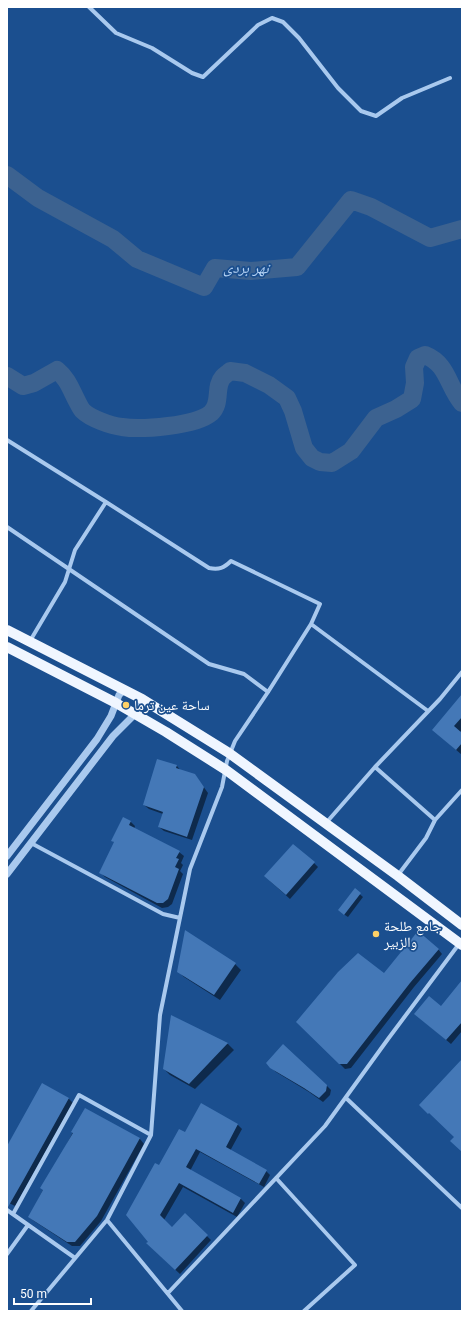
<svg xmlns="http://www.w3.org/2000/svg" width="469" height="1318" font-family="Roboto,'Noto Naskh Arabic',sans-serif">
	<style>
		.shadow { fill: #0007 }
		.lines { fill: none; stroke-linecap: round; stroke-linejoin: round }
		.river { stroke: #3c6290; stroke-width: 18 }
		.building { fill: #4478b7 }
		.minor { stroke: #a9c9ee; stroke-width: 4 }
		.tertiary { stroke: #a9c9ee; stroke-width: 7 }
		.primary { stroke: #f0f6ff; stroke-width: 10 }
		.poi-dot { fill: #ffd166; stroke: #1b4f8f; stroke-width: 1.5 }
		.labels { text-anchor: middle; stroke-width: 3.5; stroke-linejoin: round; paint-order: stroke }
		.poi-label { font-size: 14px; fill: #fff; stroke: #1b4f8f; text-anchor: start }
		.water-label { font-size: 15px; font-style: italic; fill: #b5d3f5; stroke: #1b4f8f }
	</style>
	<rect width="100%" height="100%" fill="#1b4f8f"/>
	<path class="shadow" d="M 462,695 L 462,730 L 460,732 L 462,734 L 462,755 L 439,735 Z
		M 158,760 L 177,766 L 181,771 L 195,775 L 208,793 L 192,840 L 164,831 L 159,827 L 163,814 L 149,809 L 144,805 Z
		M 130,821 L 135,826 L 134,829 L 179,852 L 184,856 L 181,863 L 183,865 L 180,871 L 183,874 L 172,904 L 168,907 L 162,908 L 105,877 L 100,872 L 115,843 L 112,840 Z
		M 314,863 L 318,867 L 290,899 L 270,881 Z
		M 355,890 L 363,897 L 348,917 L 342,913 Z
		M 438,949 L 442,954 L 414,987 L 351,1068 L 345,1069 L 298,1022 L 384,975 Z
		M 235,964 L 241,970 L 220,1000 L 184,977 L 178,971 Z
		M 462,982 L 462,1031 L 451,1044 L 420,1018 L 441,1008 Z
		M 172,1017 L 228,1044 L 234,1050 L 195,1089 L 170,1075 L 164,1069 Z
		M 267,1063 L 327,1086 L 331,1090 L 330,1095 L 323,1102 L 309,1092 L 276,1072 Z
		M 43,1084 L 69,1099 L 73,1103 L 15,1206 L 7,1202 L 7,1147 Z
		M 201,1104 L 238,1125 L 242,1129 L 230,1151 L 266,1171 L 270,1175 L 264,1187 L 200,1152 L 190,1171 L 241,1199 L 245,1203 L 237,1217 L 183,1187 L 164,1220 L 172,1228 L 185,1215 L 211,1240 L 180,1274 L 152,1248 L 149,1242 L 160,1167 L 185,1134 Z
		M 85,1109 L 140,1139 L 144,1144 L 101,1221 L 80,1246 L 72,1246 L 34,1221 L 29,1217 Z"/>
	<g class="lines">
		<path class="river" d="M 7,175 L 38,198 L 113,239 L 137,259 L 204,287 L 215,268 L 251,271 L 297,267 L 351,200 L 371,207 L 430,238 L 462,229
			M 7,376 L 23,386 L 34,383 L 57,370 C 68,379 71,390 78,403 C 79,405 81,409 83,411 C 90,418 111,426 122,427 C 141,430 196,426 211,413 C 222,403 214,387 223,377 C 225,375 228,373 230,371 L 245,373 L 269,385 L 287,398 L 293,411 L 304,448 L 312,458 L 320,462 L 332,463 L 351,451 L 376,418 L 396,409 L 412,399 L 415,383 L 414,367 L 418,358 L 425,355 C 448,364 448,387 462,403"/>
	</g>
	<path class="building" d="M 462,694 L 462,717 L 454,726 L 462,733 L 462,743 L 456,750 L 432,730 Z
		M 157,759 L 177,765 L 176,768 L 195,774 L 204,787 L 187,837 L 158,827 L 163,812 L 143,805 Z
		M 123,817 L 131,821 L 129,825 L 180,851 L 176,858 L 179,859 L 175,867 L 179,869 L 168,899 L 163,903 L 157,903 L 99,873 L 114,842 L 111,841 Z
		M 293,844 L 315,862 L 286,895 L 264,876 Z
		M 355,888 L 361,893 L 344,915 L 338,910 Z
		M 185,930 L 236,963 L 214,995 L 177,972 Z
		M 418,931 L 439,949 L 410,983 L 347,1064 L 339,1064 L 296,1022 L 338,972 L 358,953 L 384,973 Z
		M 462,980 L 462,1022 L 446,1040 L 414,1014 L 429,996 L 441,1006 Z
		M 171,1015 L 228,1043 L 189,1084 L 163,1069 Z
		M 283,1044 L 327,1085 L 326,1091 L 319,1098 L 304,1088 L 270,1068 L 266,1063 Z
		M 462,1059 L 462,1152 L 450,1141 L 454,1137 L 429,1113 L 428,1114 L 419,1105 Z
		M 42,1083 L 69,1098 L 24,1179 L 8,1207 L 7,1207 L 7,1146 Z
		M 201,1103 L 238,1124 L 226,1147 L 267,1170 L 259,1184 L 196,1149 L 186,1167 L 241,1198 L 233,1213 L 179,1183 L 160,1215 L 172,1227 L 185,1213 L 208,1235 L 175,1270 L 146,1243 L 148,1242 L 126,1215 L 155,1163 L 159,1165 L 179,1129 L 185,1132 Z
		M 85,1108 L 140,1138 L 97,1216 L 75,1242 L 67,1242 L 28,1217 L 43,1190 L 40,1188 L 73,1133 L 71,1132 Z"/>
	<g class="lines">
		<path class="minor" d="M 89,7 L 116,33 L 152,48 L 192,73 L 203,77 L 258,25 L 272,18 L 283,22 L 299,38 L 338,88 L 361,111 L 376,116 L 402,98 L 450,78
			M 7,440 L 106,502 L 209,568 C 219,570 224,568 231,561 L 320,604 L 311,624 L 268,692 L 235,741 L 227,761 L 222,787 L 190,869 L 160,1015 L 151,1135 L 107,1220 L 31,1311
			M 7,527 L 209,664 L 244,674 L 268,692
			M 311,624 L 428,711
			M 30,641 L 65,582 L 75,550 L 106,502
			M 375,767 L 435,820
			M 326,823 L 375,767 L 440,699 L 462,672
			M 31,843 L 163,914 L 180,918
			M 398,875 L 426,838 L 435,820 L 462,790
			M 346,1098 L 462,1208
			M 276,1178 L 355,1265 L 304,1311
			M 7,1210 L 75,1258
			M 13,1214 L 79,1095 L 151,1135
			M 107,1220 L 182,1311
			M 7,1254 L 28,1225
			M 168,1293 L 325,1126 L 388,1039 L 459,944"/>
		<path class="tertiary" d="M 7,856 L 97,739 L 111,716 L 119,695 L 124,690
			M 7,874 L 113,736 L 138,711 L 142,699"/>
		<path class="primary" d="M 7,630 L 142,699 L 229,753 L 398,876 L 462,925
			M 7,647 L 116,703 L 166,732 L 226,770 L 462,945"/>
	</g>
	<g class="poi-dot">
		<circle cx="126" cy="705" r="4"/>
		<circle cx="376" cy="934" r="4"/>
	</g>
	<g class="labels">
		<g class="poi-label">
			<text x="134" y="710">ساحة عين ترما</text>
			<text x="384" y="931">جامع طلحة<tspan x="384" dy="16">والزبير</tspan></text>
		</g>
		<g class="water-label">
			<text transform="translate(246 268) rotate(1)" y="5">نهر بردى</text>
		</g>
	</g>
	<rect width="469" height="1318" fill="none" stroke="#ffffff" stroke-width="16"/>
	<path d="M14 1298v6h77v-6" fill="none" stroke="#ffffff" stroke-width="2"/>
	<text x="20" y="1298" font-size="12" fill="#ffffff" stroke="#1b4f8f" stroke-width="3" paint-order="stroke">50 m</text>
</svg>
